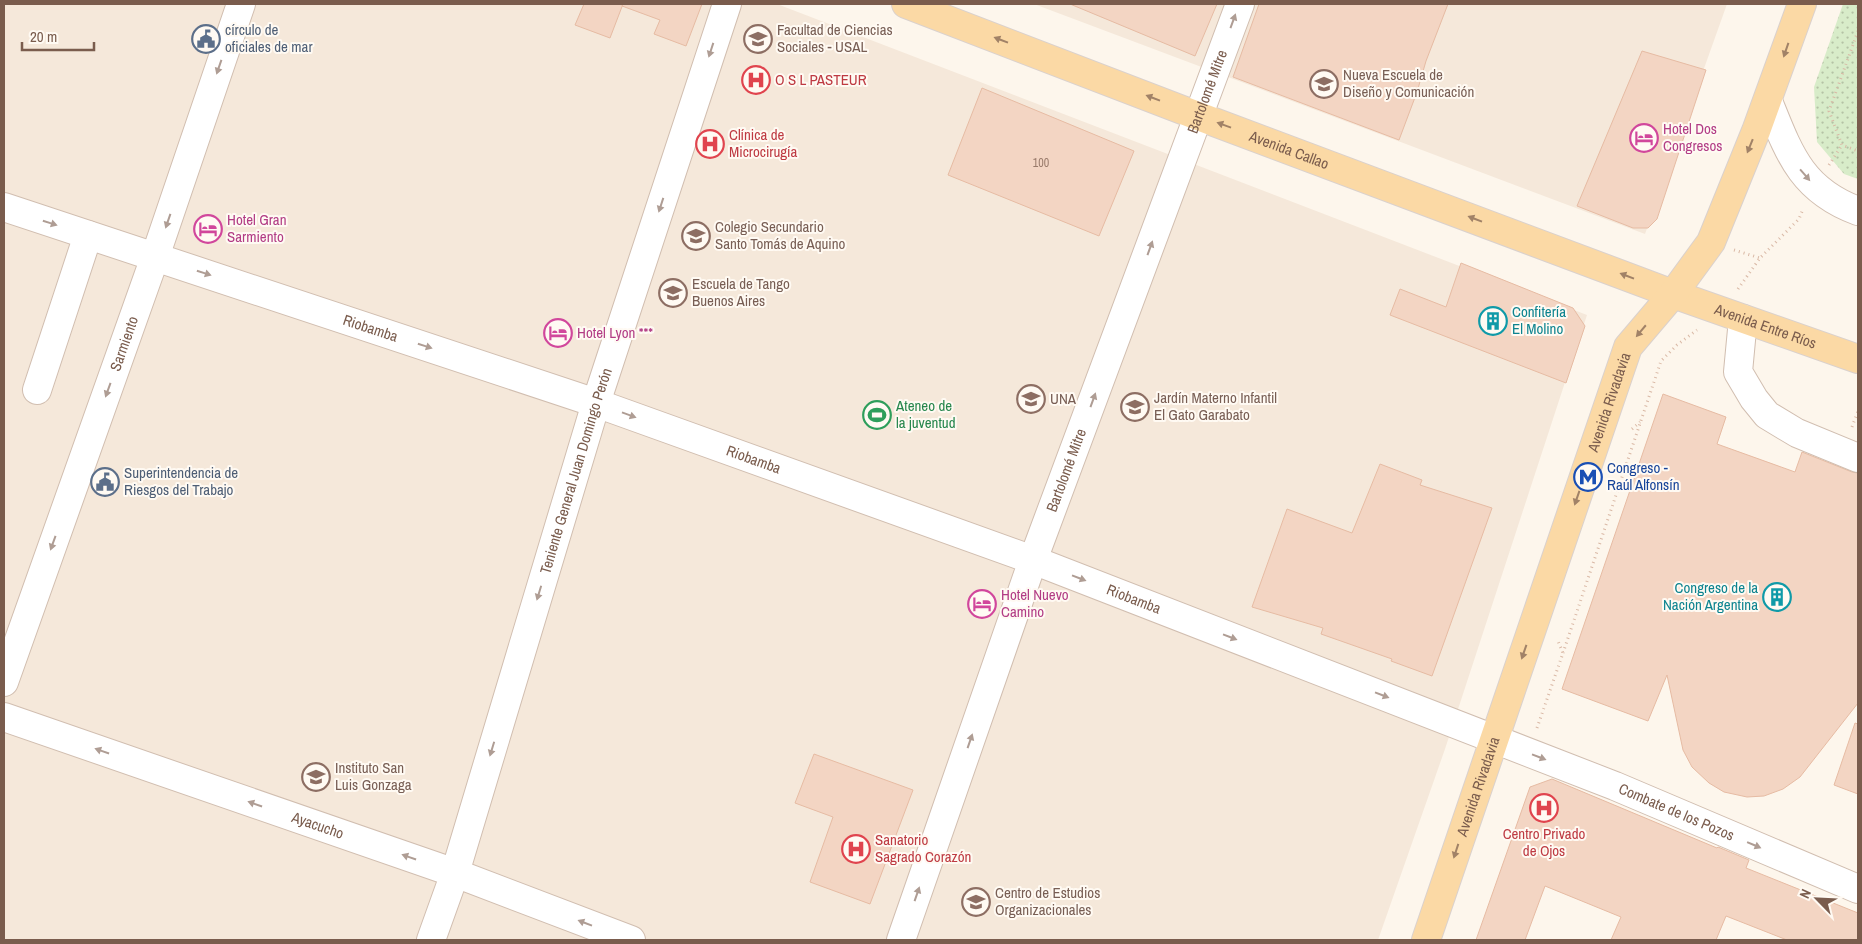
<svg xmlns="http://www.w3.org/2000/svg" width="1862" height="944" font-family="'Archivo Narrow',sans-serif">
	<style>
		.residential { fill: #f5e8da }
		.grass { fill: url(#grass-dots) }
		.building { fill: #f3d5c3; stroke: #e6bba3 }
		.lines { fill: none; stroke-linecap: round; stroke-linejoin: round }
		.minor-casing { stroke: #d1beb0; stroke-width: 30 }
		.major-casing { stroke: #dad1cd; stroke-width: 30 }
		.path { stroke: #d9b8a5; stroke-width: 3; stroke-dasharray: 1 4; stroke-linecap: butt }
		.minor { stroke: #fff; stroke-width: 28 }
		.major { stroke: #fbd9a5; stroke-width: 28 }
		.oneway { fill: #af9d94 }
		.oneway2 { fill: #a18267 }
		.labels { text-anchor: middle; stroke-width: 4; stroke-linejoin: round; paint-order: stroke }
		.number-label { font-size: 12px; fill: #987a6a }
		.service-label { font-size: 15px; fill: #4e5e75; stroke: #fffaf3; text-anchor: start }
		.education-label { font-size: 15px; fill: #785e54; stroke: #fffaf3; text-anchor: start }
		.health-label { font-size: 15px; fill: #be3a42; stroke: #fffaf3; text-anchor: start }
		.street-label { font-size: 15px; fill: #7a5c4d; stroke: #fffaf3 }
		.hotel-label { font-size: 15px; fill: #b23c85; stroke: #fffaf3; text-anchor: start }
		.culture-label { font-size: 15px; fill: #0d838f; stroke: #fffaf3; text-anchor: start }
		.leisure-label { font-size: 15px; fill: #27864d; stroke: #fffaf3; text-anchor: start }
		.transit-label { font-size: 15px; fill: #164399; stroke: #fffaf3; text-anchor: start }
	</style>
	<defs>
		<pattern id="grass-dots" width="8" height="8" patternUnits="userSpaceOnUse" patternTransform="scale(1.25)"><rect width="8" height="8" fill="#d8ecc9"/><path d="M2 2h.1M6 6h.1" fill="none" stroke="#b4c2a5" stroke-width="1.8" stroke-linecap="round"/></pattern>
	</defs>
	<rect width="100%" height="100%" fill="#fdf6ec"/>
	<path class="residential" d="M 4,4 L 777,4 L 1587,315 L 1445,749 L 1378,940 L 4,940 Z
		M 1034,4 L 1727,4 L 1645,234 Z"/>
	<path class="grass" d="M 1843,4 L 1858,4 L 1858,179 L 1844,174 L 1817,142 L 1814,87 Z"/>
	<path class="building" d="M 584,4 L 623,4 L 610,38 L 575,25 Z
		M 623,4 L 702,4 L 686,46 L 654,34 L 660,20 L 622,6 Z
		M 1070,4 L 1217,4 L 1195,56 Z
		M 1259,4 L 1448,4 L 1426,61 L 1417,92 L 1399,140 L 1233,77 Z
		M 1642,51 L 1706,70 L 1657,219 L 1648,228 L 1633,228 L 1577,206 Z
		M 982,88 L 1134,151 L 1099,236 L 948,175 Z
		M 1461,263 L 1573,308 L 1585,326 L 1566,383 L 1390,315 L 1400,289 L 1446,307 Z
		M 1663,394 L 1726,417 L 1717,444 L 1795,472 L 1802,452 L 1852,472 L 1858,473 L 1858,703 L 1800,777 L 1783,789 L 1764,796 L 1747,797 L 1724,792 L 1709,783 L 1692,767 L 1683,750 L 1667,675 L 1648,721 L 1562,689 Z
		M 1380,464 L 1422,480 L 1420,485 L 1492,508 L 1432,676 L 1391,661 L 1392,659 L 1321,634 L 1323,628 L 1252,607 L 1287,509 L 1352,533 Z
		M 1855,723 L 1858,724 L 1858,794 L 1834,785 Z
		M 814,754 L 913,790 L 870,904 L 810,882 L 833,817 L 795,803 Z
		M 1552,779 L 1717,848 L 1718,847 L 1749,860 L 1746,868 L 1858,913 L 1858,940 L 1787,940 L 1726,916 L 1716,940 L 1611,940 L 1621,917 L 1545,886 L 1525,940 L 1476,940 L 1530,787 Z"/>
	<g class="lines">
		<defs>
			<g id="minor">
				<path d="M 1768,101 C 1789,153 1801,190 1858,211"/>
				<path id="s1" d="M 4,207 L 596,403 L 1033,560 L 1615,786 L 1858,889"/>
				<path d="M 1743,319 L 1738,372 L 1754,399 L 1767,415 L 1797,433 L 1858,458"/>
				<path d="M 37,390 L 88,235"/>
				<path id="s2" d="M 4,682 L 155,257 L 241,4"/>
				<path id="s3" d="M 4,717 L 455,873 L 631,940"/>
				<path id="s4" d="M 431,940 L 455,873 L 596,403 L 727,4"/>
				<path id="s5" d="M 901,940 L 1033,560 L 1240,4"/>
			</g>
			<g id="major">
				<path id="s6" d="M 906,4 L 1198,116 L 1673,294 L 1858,359"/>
				<path id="s7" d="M 1426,940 L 1628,347 L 1673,294 L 1711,242 L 1756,131 L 1802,4"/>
			</g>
		</defs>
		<use href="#minor" class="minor-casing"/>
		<use href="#major" class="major-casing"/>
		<path class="path" d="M 1858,31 L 1829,111 L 1842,145 L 1858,151
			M 1829,165 L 1842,145
			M 1734,250 L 1760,258
			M 1738,289 L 1760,258 L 1799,219 L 1803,209
			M 1852,427 L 1858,411
			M 1632,429 L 1640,422
			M 1563,653 L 1661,361 L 1677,345 L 1697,330
			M 1537,728 L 1563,653 L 1558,641"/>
		<use href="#minor" class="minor"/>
		<use href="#major" class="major"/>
	</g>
	<defs><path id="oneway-solid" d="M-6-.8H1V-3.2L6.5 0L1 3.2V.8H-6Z" transform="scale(1.25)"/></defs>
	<g class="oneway">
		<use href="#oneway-solid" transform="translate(1233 21) rotate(-70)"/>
		<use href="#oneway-solid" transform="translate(711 50) rotate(108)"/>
		<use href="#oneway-solid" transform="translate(219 67) rotate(109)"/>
		<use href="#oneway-solid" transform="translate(1805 175) rotate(49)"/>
		<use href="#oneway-solid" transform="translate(661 205) rotate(108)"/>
		<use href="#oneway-solid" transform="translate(168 221) rotate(109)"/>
		<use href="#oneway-solid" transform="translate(50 223) rotate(18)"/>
		<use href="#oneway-solid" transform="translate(1150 248) rotate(-70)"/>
		<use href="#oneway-solid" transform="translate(204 273) rotate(18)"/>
		<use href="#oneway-solid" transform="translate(425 346) rotate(18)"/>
		<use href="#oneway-solid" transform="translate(108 390) rotate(110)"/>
		<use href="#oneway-solid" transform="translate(1093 400) rotate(-70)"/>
		<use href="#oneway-solid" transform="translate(629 415) rotate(20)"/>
		<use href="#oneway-solid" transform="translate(53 543) rotate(110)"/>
		<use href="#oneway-solid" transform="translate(1079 578) rotate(21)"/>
		<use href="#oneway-solid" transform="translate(539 593) rotate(107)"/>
		<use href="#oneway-solid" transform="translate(1230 637) rotate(21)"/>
		<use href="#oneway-solid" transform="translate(1382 695) rotate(21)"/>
		<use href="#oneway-solid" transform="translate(970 741) rotate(-71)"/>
		<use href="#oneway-solid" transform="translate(492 749) rotate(107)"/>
		<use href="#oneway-solid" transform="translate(102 751) rotate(-161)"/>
		<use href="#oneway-solid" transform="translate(1539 757) rotate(21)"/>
		<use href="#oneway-solid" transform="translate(255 804) rotate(-161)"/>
		<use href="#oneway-solid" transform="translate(1754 845) rotate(23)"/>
		<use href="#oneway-solid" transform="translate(409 857) rotate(-161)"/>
		<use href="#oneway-solid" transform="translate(917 894) rotate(-71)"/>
		<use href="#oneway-solid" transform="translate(585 923) rotate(-159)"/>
	</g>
	<g class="oneway2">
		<use href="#oneway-solid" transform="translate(1001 40) rotate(-159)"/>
		<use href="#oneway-solid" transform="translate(1786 50) rotate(109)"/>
		<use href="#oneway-solid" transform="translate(1153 98) rotate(-159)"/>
		<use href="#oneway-solid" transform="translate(1224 125) rotate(-160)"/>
		<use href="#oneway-solid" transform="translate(1750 146) rotate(112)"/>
		<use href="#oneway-solid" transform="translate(1475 219) rotate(-159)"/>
		<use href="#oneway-solid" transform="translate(1627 276) rotate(-159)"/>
		<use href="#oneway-solid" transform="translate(1641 331) rotate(130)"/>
		<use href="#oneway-solid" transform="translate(1577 498) rotate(109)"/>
		<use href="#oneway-solid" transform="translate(1524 652) rotate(109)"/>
		<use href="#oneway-solid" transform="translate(1456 851) rotate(108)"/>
	</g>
	<defs>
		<symbol id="civic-ring" viewBox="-11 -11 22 22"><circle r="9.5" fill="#fffaf3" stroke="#5c6f8a" stroke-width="1.5"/><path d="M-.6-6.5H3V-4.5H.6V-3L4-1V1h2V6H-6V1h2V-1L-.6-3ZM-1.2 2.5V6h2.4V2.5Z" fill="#5c6f8a"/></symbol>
		<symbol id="university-ring" viewBox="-11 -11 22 22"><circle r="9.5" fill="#fffaf3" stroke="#8d6e63" stroke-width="1.5"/><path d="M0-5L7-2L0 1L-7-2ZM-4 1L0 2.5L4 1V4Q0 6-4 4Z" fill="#8d6e63"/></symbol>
		<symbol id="hospital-ring" viewBox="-11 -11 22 22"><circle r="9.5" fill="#fffaf3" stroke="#e0444e" stroke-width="1.5"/><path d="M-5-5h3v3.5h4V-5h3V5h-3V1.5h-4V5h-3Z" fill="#e0444e"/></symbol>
		<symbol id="hotel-ring" viewBox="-11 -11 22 22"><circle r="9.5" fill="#fffaf3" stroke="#d1479c" stroke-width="1.5"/><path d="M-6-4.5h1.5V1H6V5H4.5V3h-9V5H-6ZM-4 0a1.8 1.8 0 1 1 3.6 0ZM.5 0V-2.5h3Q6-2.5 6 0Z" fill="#d1479c"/></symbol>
		<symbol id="school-ring" viewBox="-11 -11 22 22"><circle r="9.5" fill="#fffaf3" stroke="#8d6e63" stroke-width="1.5"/><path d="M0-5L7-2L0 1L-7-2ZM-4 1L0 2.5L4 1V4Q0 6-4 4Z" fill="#8d6e63"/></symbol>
		<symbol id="building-ring" viewBox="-11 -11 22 22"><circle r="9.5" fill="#fffaf3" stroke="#0f9aa8" stroke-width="1.5"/><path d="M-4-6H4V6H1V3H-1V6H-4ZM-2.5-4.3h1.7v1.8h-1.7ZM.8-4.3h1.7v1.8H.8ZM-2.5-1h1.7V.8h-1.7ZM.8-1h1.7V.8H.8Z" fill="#0f9aa8"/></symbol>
		<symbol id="stadium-ring" viewBox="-11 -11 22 22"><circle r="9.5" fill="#fffaf3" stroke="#2e9e5b" stroke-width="1.5"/><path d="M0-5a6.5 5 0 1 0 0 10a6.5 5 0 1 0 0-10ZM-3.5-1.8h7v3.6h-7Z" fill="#2e9e5b"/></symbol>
		<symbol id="metro-ring" viewBox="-11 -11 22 22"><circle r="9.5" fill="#fffaf3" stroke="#1a4fb4" stroke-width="1.5"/><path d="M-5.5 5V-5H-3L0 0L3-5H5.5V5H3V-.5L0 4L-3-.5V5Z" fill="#1a4fb4"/></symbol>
	</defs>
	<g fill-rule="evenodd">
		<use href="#civic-ring" x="190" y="23" width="32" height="32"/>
		<use href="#university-ring" x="742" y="23" width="32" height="32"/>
		<use href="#hospital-ring" x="740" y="64" width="32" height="32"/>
		<use href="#university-ring" x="1308" y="68" width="32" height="32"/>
		<use href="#hotel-ring" x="1628" y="122" width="32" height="32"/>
		<use href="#hospital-ring" x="694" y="128" width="32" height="32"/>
		<use href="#hotel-ring" x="192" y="213" width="32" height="32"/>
		<use href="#school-ring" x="680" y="220" width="32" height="32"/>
		<use href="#school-ring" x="657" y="277" width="32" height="32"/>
		<use href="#building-ring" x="1477" y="305" width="32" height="32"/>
		<use href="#hotel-ring" x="542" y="317" width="32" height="32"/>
		<use href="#university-ring" x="1015" y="383" width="32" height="32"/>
		<use href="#school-ring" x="1119" y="391" width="32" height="32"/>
		<use href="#stadium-ring" x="861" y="399" width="32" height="32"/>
		<use href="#metro-ring" x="1572" y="461" width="32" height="32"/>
		<use href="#civic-ring" x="89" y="466" width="32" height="32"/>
		<use href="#building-ring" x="1761" y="581" width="32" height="32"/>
		<use href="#hotel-ring" x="966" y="588" width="32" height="32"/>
		<use href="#school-ring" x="300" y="761" width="32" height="32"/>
		<use href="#hospital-ring" x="1528" y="792" width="32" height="32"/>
		<use href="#hospital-ring" x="840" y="833" width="32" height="32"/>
		<use href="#university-ring" x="960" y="886" width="32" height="32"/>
	</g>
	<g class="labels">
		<g class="number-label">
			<text x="1041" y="167">100</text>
		</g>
		<g class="service-label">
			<text x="225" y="35">círculo de<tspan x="225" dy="17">oficiales de mar</tspan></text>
			<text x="124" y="478">Superintendencia de<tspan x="124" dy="17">Riesgos del Trabajo</tspan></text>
		</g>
		<g class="education-label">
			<text x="777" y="35">Facultad de Ciencias<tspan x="777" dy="17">Sociales - USAL</tspan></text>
			<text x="1343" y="80">Nueva Escuela de<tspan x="1343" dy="17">Diseño y Comunicación</tspan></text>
			<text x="715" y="232">Colegio Secundario<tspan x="715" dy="17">Santo Tomás de Aquino</tspan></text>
			<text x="692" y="289">Escuela de Tango<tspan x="692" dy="17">Buenos Aires</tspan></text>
			<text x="1154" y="403">Jardín Materno Infantil<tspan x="1154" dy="17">El Gato Garabato</tspan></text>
			<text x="1050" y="404">UNA</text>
			<text x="335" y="773">Instituto San<tspan x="335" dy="17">Luis Gonzaga</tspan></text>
			<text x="995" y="898">Centro de Estudios<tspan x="995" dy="17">Organizacionales</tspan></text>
		</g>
		<g class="health-label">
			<text x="775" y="85">O S L PASTEUR</text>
			<text x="729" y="140">Clínica de<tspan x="729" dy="17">Microcirugía</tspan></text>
			<text x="1544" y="839" text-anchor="middle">Centro Privado<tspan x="1544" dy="17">de Ojos</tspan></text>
			<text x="875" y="845">Sanatorio<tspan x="875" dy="17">Sagrado Corazón</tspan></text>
		</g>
		<g class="street-label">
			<text dy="5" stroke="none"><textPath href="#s5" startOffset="902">Bartolomé Mitre</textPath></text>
			<text dy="5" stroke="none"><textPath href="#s6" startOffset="410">Avenida Callao</textPath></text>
			<text dy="5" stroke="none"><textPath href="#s6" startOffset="918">Avenida Entre Ríos</textPath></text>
			<text dy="5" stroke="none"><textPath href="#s1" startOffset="386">Riobamba</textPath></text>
			<text dy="5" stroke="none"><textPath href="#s2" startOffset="359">Sarmiento</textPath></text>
			<text dy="5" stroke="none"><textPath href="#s7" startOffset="568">Avenida Rivadavia</textPath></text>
			<text dy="5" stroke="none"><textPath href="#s1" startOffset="791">Riobamba</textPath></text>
			<text dy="5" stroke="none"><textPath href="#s4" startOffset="491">Teniente General Juan Domingo Perón</textPath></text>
			<text dy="5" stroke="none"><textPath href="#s5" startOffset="498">Bartolomé Mitre</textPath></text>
			<text dy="5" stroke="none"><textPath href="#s1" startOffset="1196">Riobamba</textPath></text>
			<text dy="5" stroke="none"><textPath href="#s7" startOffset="162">Avenida Rivadavia</textPath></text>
			<text dy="5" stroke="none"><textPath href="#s1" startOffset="1779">Combate de los Pozos</textPath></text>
			<text dy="5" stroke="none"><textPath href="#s3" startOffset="332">Ayacucho</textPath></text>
		</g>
		<g class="hotel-label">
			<text x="1663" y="134">Hotel Dos<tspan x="1663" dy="17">Congresos</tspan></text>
			<text x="227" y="225">Hotel Gran<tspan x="227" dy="17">Sarmiento</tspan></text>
			<text x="577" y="338">Hotel Lyon ***</text>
			<text x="1001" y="600">Hotel Nuevo<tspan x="1001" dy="17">Camino</tspan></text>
		</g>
		<g class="culture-label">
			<text x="1512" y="317">Confitería<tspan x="1512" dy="17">El Molino</tspan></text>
			<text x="1758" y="593" text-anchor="end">Congreso de la<tspan x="1758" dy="17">Nación Argentina</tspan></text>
		</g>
		<g class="leisure-label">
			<text x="896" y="411">Ateneo de<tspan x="896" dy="17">la juventud</tspan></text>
		</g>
		<g class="transit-label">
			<text x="1607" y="473">Congreso -<tspan x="1607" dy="17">Raúl Alfonsín</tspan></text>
		</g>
	</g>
	<rect width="1862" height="944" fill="none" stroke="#7a5c4d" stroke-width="10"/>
	<g transform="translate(1817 899) rotate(294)" stroke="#fffaf3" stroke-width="4" paint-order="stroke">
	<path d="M0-4L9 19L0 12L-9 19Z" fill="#7a5c4d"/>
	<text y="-8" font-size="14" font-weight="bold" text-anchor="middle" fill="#7a5c4d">N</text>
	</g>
	<path d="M22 42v8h72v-8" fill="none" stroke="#7a5c4d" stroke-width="2.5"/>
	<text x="30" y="42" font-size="15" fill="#7a5c4d" stroke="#fffaf3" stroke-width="4" paint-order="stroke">20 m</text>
</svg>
